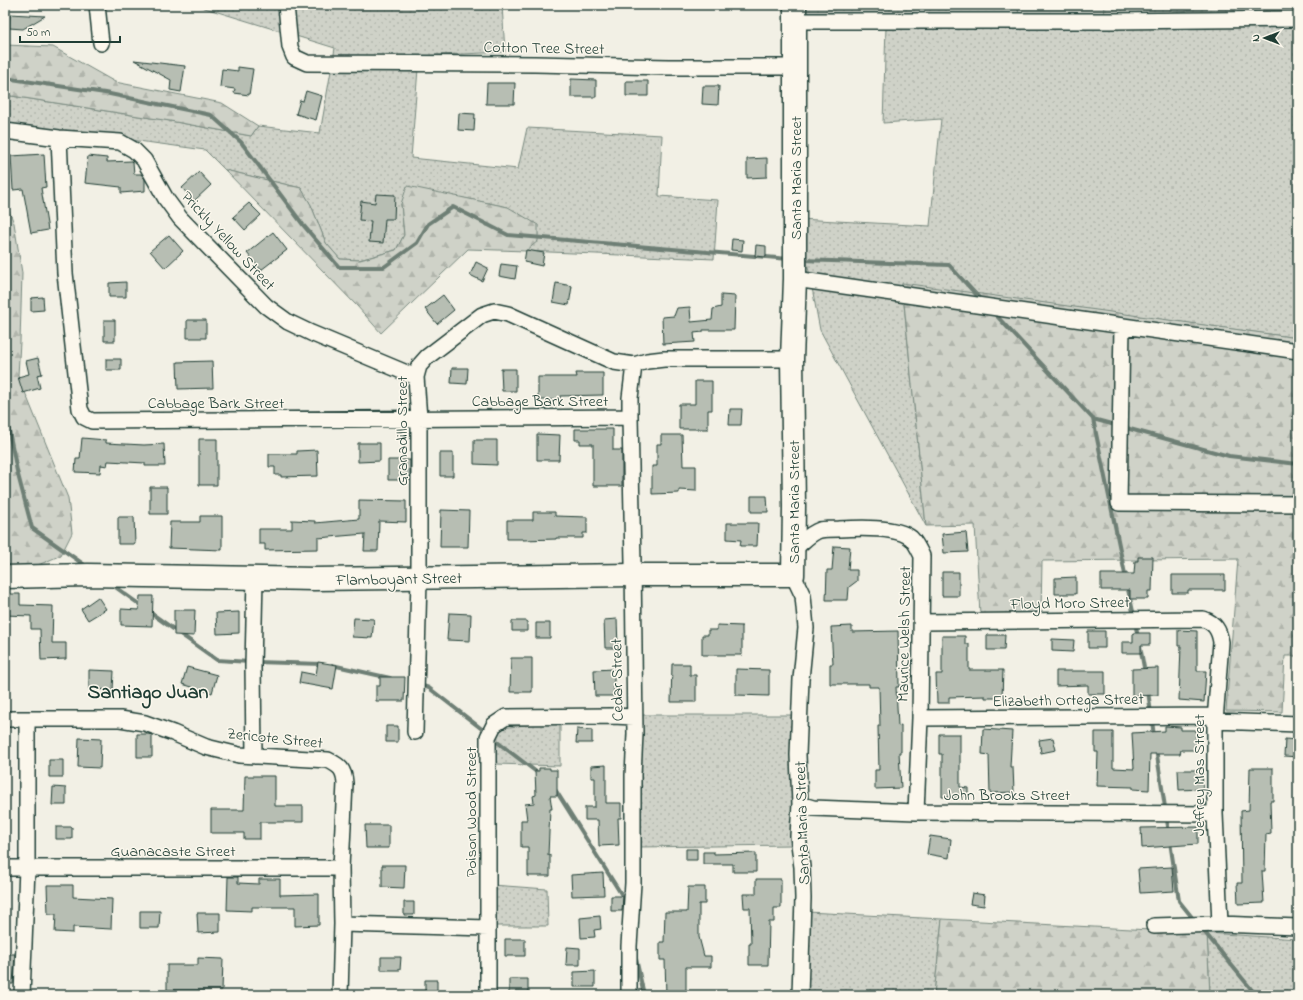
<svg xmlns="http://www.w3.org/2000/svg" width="1303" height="1000" font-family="'Indie Flower',sans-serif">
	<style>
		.green { fill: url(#green-dots); stroke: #77887e }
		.forest { fill: url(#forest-firs); stroke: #77887e }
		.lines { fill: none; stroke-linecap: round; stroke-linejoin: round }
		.stream { stroke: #6e7f75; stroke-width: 4 }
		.building { fill: #b7beb3; stroke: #1f3d34 }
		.street-casing { stroke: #1f3d34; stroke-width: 18 }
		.secondary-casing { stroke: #1f3d34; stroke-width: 25 }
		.street { stroke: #fbf7ec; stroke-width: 15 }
		.secondary { stroke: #fbf7ec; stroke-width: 22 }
		.labels { text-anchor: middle; stroke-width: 3; stroke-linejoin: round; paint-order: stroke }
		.street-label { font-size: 16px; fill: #1f3d34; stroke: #fbf7ec }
		.district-label { font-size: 20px; font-weight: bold; fill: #1f3d34; stroke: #fbf7ec }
	</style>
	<defs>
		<pattern id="green-dots" width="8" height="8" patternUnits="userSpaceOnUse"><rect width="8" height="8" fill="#cfd2c8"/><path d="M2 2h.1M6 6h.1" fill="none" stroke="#b1b5ac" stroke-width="1.8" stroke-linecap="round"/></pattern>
		<pattern id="forest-firs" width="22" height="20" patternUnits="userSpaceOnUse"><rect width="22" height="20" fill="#cfd2c8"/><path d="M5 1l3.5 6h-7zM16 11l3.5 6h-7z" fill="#b1b5ac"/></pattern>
	</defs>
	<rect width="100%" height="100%" fill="#f2f0e5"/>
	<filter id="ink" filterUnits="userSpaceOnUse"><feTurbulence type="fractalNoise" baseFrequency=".025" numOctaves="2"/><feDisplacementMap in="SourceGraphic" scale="8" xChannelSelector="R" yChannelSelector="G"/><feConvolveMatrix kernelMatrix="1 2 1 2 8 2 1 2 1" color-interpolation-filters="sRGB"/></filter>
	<g filter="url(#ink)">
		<path class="green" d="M 195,5 L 502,5 L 505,52 L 419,56 L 411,158 L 518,169 L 527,128 L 662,135 L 659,196 L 718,200 L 714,259 L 526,251 L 508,207 L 463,198 L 401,204 L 404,235 L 396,250 L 359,260 L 340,259 L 326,243 L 311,205 L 301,188 L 225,170 L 205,150 L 5,123 L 5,95 L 170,121 L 251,136 L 258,126 L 320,133 L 335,48 Z
			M 801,5 L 1018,5 L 1019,19 L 1104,18 L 1104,5 L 1298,5 L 1298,338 L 902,284 L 926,526 L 820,330 L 799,219 L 930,226 L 941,119 L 883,123 L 886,26 L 801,23 Z
			M 641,715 L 794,715 L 792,845 L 638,847 Z
			M 560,720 L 560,766 L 496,764 L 496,729 Z
			M 492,885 L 547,889 L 548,926 L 493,926 Z
			M 807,912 L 942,919 L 934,995 L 806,995 Z
			M 1207,933 L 1298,939 L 1298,995 L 1210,995 Z"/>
		<path class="forest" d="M 1018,5 L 1104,5 L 1104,18 L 1019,19 Z
			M 5,45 L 53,47 L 115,82 L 222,103 L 258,126 L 251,136 L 170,121 L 5,95 Z
			M 225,170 L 301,188 L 311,205 L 326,243 L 340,259 L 360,260 L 396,250 L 404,235 L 401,204 L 407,186 L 508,207 L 538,225 L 538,241 L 526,251 L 468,249 L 381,333 L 357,306 Z
			M 5,201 L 14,223 L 22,273 L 20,342 L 18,375 L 68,498 L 72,533 L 61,555 C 45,562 20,576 5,562 Z
			M 902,283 L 1298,338 L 1298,656 L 1285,656 L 1282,712 L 1226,711 L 1238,559 L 1042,561 L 1041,612 L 980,614 L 975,525 L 926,526 Z
			M 942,919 L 1207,933 L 1210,995 L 934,995 Z"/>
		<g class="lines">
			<path class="stream" d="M 5,78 L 105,93 L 211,115 L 241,142 L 304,226 L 339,267 L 384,267 L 417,243 L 428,224 L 453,207 L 508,235 L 789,259
				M 802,260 L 949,265 L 983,302
				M 993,312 L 1093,419 L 1126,579
				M 5,411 L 17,471 L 32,528 L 86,566
				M 1093,419 L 1229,456 L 1298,464
				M 111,584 L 143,607
				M 1127,585 L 1134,616
				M 148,611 L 217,660 L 250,662
				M 1135,623 L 1138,637
				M 1140,646 L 1145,673
				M 256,662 L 322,664
				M 332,665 L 390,678
				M 420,685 L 429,688 L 487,733
				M 1148,691 L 1154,736
				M 492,738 L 539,774
				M 1156,749 L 1169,833
				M 553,786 L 623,897 L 625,906
				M 1170,842 L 1179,901 L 1195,921
				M 1202,929 L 1256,995
				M 635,954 L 644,995"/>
		</g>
		<path class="building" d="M 10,14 L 45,16 L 23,29 L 9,28 Z
			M 134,60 L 185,66 L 181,92 L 170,90 L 171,80 Z
			M 238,67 L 253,69 L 249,95 L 234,93 L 235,89 L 220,87 L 222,69 L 238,71 Z
			M 571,79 L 596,80 L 596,97 L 571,97 Z
			M 626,81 L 648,81 L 648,96 L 626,96 Z
			M 487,83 L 515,83 L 514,104 L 486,104 Z
			M 703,86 L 719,86 L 718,105 L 702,104 Z
			M 306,91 L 322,96 L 316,120 L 296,114 L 300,100 L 303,101 Z
			M 459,113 L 475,114 L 474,131 L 458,130 Z
			M 44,154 L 46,187 L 41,188 L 48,230 L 31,233 L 23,189 L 13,190 L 11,156 Z
			M 88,156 L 107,158 L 107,162 L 132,161 L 133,162 L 134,174 L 141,174 L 145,179 L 145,191 L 121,193 L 121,187 L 85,183 Z
			M 767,158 L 767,177 L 747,178 L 747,159 Z
			M 199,172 L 211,185 L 194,201 L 182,188 Z
			M 376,194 L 395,195 L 394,219 L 385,219 L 383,243 L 369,242 L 371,221 L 359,220 L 361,201 L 375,203 Z
			M 249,203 L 261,215 L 245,230 L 233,217 Z
			M 273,232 L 287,250 L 261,270 L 247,253 Z
			M 169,235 L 183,251 L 165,268 L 150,251 Z
			M 732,239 L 743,240 L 742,251 L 731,250 Z
			M 756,245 L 766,246 L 766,257 L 755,256 Z
			M 526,250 L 544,253 L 542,266 L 524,262 Z
			M 476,262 L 488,268 L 482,281 L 470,275 Z
			M 501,264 L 517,266 L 515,279 L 499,276 Z
			M 126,282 L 126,297 L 109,297 L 109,283 Z
			M 556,283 L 572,286 L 569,305 L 553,302 Z
			M 443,295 L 454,310 L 437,324 L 425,309 Z
			M 721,295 L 735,296 L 734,330 L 703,330 L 703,332 L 694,333 L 695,342 L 663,344 L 662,317 L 674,316 L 677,308 L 690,307 L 691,322 L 712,320 L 713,309 L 721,307 Z
			M 43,297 L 44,310 L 31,311 L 31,298 Z
			M 104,320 L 115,320 L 115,341 L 104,341 Z
			M 187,320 L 206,320 L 206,338 L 187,338 Z
			M 38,358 L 42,374 L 37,375 L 40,388 L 23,393 L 18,377 L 29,374 L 26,361 Z
			M 106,359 L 121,359 L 121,370 L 106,370 Z
			M 212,361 L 213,388 L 178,389 L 177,362 Z
			M 452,368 L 468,368 L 467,384 L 451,383 Z
			M 501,369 L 516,369 L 516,391 L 502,391 Z
			M 576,373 L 603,373 L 603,395 L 560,396 L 560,400 L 538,400 L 538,377 L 577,377 Z
			M 695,381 L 712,381 L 712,410 L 708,410 L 708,429 L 679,429 L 679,404 L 695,404 Z
			M 730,409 L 742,409 L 741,425 L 729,425 Z
			M 575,429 L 613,429 L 613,450 L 622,450 L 622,486 L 593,486 L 593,444 L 580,444 L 580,440 L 575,440 Z
			M 537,434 L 560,435 L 559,460 L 537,460 Z
			M 661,435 L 682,435 L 683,466 L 696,466 L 696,491 L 679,490 L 679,493 L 652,494 L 652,466 L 657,466 L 657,444 L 661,444 Z
			M 82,438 L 106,440 L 106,443 L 144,445 L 164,444 L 165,466 L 145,466 L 145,463 L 108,461 L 107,466 L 101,465 L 100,473 L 75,472 L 76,459 L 80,459 Z
			M 199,439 L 217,439 L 217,485 L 199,485 Z
			M 474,440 L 497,440 L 497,465 L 474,464 Z
			M 358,443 L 380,443 L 380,461 L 358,462 Z
			M 317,450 L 318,476 L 281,477 L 281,475 L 275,475 L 275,467 L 269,467 L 269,454 L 297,454 L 297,451 Z
			M 440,453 L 453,453 L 453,476 L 440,476 Z
			M 388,460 L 410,460 L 410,480 L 388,480 Z
			M 150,487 L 167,487 L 167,514 L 150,514 Z
			M 751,496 L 767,496 L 768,512 L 751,512 Z
			M 359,500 L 406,501 L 406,522 L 379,521 L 378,551 L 364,551 L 365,534 L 318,538 L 318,549 L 265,550 L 265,544 L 259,544 L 259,529 L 292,529 L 292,520 L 315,521 L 315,523 L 359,519 Z
			M 441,510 L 469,511 L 468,547 L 440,547 Z
			M 533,512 L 555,512 L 555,516 L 587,517 L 587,533 L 583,533 L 583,538 L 556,538 L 556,539 L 523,540 L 523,539 L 507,539 L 507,520 L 533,520 Z
			M 200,516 L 222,516 L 222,550 L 169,548 L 170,522 L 200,522 Z
			M 118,517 L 134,517 L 135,544 L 118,544 Z
			M 727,523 L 758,523 L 757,546 L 740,546 L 741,540 L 727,539 Z
			M 966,532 L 968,552 L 944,553 L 942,534 Z
			M 834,546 L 850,547 L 848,570 L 857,570 L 857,581 L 849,587 L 848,600 L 826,600 L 827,570 L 832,570 Z
			M 1138,557 L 1153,557 L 1152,591 L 1148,591 L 1148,599 L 1130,599 L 1130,590 L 1101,590 L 1101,574 L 1134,574 L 1135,561 L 1138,561 Z
			M 942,572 L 959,572 L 959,596 L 942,596 Z
			M 1172,575 L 1225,575 L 1225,590 L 1188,590 L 1188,593 L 1172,593 Z
			M 1076,577 L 1076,594 L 1055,594 L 1055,578 Z
			M 5,594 L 20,594 L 20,605 L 53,606 L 52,643 L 66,643 L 66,659 L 41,660 L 40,629 L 31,629 L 31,616 L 5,615 Z
			M 140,596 L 153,596 L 152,626 L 121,625 L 121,609 L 139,610 Z
			M 98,597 L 106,609 L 88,620 L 81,609 Z
			M 174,610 L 195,610 L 194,636 L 174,635 Z
			M 239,612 L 239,633 L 217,634 L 216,613 Z
			M 449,613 L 471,614 L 470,641 L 447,640 Z
			M 354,618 L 374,619 L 372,638 L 352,637 Z
			M 617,619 L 618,648 L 605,648 L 604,620 Z
			M 512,621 L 527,621 L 527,631 L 512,631 Z
			M 536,623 L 550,623 L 550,638 L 536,638 Z
			M 717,625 L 742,626 L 742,655 L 702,655 L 702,635 L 708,635 L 708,630 L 717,630 Z
			M 852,626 L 852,632 L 898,631 L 899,687 L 896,687 L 898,726 L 901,725 L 901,752 L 899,752 L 901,788 L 875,789 L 875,770 L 879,770 L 878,726 L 880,726 L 879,687 L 869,687 L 869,684 L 830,684 L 830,664 L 833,664 L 831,627 Z
			M 1178,630 L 1197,631 L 1197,671 L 1206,671 L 1204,702 L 1179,700 L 1181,646 L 1178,646 Z
			M 1088,631 L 1105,631 L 1105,648 L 1088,648 Z
			M 1133,633 L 1150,633 L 1150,645 L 1141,645 L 1141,653 L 1122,653 L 1122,642 L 1133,642 Z
			M 987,635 L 1005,635 L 1004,650 L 987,650 Z
			M 942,636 L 965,636 L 965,644 L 969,644 L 969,670 L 1003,670 L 1002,698 L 985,698 L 985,696 L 949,697 L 949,703 L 937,703 L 936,674 L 942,674 Z
			M 1052,639 L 1074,640 L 1073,652 L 1052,651 Z
			M 511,658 L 532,658 L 532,692 L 510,692 Z
			M 318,662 L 337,665 L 333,689 L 299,683 L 301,672 L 316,675 Z
			M 672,664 L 690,664 L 690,675 L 696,675 L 696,702 L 671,702 Z
			M 187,667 L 217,675 L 212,693 L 182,684 Z
			M 1158,668 L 1158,695 L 1132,696 L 1132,669 Z
			M 614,669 L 614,696 L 595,696 L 594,670 Z
			M 736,669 L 769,670 L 769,696 L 736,695 Z
			M 89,670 L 114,671 L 113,690 L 89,689 Z
			M 1056,671 L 1105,671 L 1105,694 L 1088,694 L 1088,685 L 1056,686 Z
			M 380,677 L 405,677 L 404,701 L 376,701 L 376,686 L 380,686 Z
			M 386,726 L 398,726 L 398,742 L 386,742 Z
			M 1165,726 L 1181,727 L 1181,730 L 1196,730 L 1196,750 L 1181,750 L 1180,754 L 1150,754 L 1149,790 L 1133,789 L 1133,787 L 1097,786 L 1098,752 L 1095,752 L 1095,732 L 1113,732 L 1113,768 L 1134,769 L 1132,733 L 1165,731 Z
			M 577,729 L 592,730 L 592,743 L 576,743 Z
			M 983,729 L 1012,731 L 1010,767 L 1013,767 L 1014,792 L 990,793 L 989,755 L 982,754 Z
			M 137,734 L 148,734 L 152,735 L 152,757 L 137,757 Z
			M 939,734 L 960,734 L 960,787 L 968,788 L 968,797 L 942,797 L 942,754 L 939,754 Z
			M 79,738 L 101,739 L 100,768 L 78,767 Z
			M 1053,738 L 1056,750 L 1041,753 L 1039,740 Z
			M 1285,739 L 1298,740 L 1298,757 L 1284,756 Z
			M 49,760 L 63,760 L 63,777 L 49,777 Z
			M 606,765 L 606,803 L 621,803 L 621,818 L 618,818 L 619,845 L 599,846 L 598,820 L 585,820 L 585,807 L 595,807 L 595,778 L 591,778 L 591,766 Z
			M 539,768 L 550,768 L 550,770 L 557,770 L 557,796 L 550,796 L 552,809 L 550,809 L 548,855 L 550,855 L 550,876 L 528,876 L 528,847 L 521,847 L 521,820 L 527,820 L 525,804 L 534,803 L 533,796 L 536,795 L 535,771 L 539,771 Z
			M 1250,768 L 1273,768 L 1273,801 L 1270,801 L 1271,833 L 1266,834 L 1265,871 L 1262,871 L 1264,903 L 1238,904 L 1237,883 L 1242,883 L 1241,811 L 1249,810 Z
			M 1178,770 L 1202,770 L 1203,789 L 1179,790 Z
			M 245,776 L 275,776 L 275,806 L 303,806 L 303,822 L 260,822 L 260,839 L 244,839 L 244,833 L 211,833 L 211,810 L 244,810 Z
			M 53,787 L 66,788 L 66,805 L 52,805 Z
			M 365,825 L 389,825 L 389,848 L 366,848 Z
			M 56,827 L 72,827 L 72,839 L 56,839 Z
			M 1198,827 L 1198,844 L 1142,848 L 1141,828 Z
			M 930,836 L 951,839 L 949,858 L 927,854 Z
			M 686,849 L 697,849 L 697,860 L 686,860 Z
			M 703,852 L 714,852 L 714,854 L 756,853 L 756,872 L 733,872 L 733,864 L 703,864 Z
			M 382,865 L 405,865 L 404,888 L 382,887 Z
			M 1172,867 L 1174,891 L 1140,893 L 1138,869 Z
			M 603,873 L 604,895 L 572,896 L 571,875 Z
			M 228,877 L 238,877 L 238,883 L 259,884 L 259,879 L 280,879 L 280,895 L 319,894 L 319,925 L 295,926 L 295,907 L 252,907 L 252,911 L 227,910 Z
			M 756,879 L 781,879 L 781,908 L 774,908 L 774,922 L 769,922 L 768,965 L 749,965 L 749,944 L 751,944 L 750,908 L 744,908 L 743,894 L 756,894 Z
			M 47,885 L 73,885 L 73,897 L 112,899 L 111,929 L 73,927 L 73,933 L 55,932 L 56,914 L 48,914 Z
			M 688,887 L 705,887 L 705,904 L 699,904 L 699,937 L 704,956 L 711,956 L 711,967 L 686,967 L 686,995 L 666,995 L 665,960 L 660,960 L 660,942 L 664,942 L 665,912 L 687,912 Z
			M 972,893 L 985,895 L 984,906 L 970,904 Z
			M 611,896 L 623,896 L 622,911 L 611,911 Z
			M 404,902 L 414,902 L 414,915 L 404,915 Z
			M 140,911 L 160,911 L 159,928 L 140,928 Z
			M 197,913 L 220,913 L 220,932 L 198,933 Z
			M 600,916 L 601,929 L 594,930 L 595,937 L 581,938 L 580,918 Z
			M 505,939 L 525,939 L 525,956 L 505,956 Z
			M 567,947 L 580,948 L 580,965 L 566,965 Z
			M 5,954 L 15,954 L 13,984 L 5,984 Z
			M 381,957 L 401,957 L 400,970 L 381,970 Z
			M 198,958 L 223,959 L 222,990 L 167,990 L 167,965 L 198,965 Z
			M 595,971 L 595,987 L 574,987 L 574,972 Z
			M 509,979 L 528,979 L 528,995 L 509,995 Z
			M 425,980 L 437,980 L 437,991 L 425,992 Z"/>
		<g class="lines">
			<defs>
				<path id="street" d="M 97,5 L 101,43
					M 286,5 L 290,47 L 294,57 L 307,63 L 535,64 L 668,67 L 796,67
					M 796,21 L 1112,21 L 1298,19
					M 5,131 L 59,138 L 120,142 L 134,150 L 144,160 L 166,199 L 180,218 L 266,306 L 288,322 L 311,333 L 416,377
					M 59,138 L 65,273 L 80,409 L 84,417 L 92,421 L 630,417
					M 795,279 L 1298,351
					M 1122,326 L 1119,503 L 1298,504
					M 793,550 C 802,543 810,533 820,530 C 826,529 833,529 839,529 C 857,528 896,526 911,538 C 916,543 919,550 922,556 L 920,718 L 916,812
					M 793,575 L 803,596 L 806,628 L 801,679 L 798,755 L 800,804 L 798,836 L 802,867 L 803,898 L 800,995
					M 922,622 L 1203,619 C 1215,623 1219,630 1221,642 L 1215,721 L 1215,814 L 1220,924
					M 920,718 L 1216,716
					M 5,719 L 120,719 L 145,723 L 173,733 L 206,747 L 239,755 L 328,760 C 340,766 344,769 345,783 L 341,868 L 342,924 L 340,995
					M 1215,721 L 1298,724
					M 415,732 L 419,579 L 419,419 L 416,377 L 419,366 L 427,357 L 482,315 L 494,311 L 508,314 L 614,362 L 634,365 L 647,361 L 664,359 L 792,359
					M 254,756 L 253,666 L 255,578
					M 800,804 L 813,808 L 916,812 L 1215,814
					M 5,868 L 341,868
					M 342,924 L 488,928
					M 1154,926 L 1220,924 L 1298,927
					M 22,995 L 27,868 L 27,720
					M 488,995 L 488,737 L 494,725 L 506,717 L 612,716 L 634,717
					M 629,995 L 629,946 L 633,883 L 633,775 L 635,734 L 633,563 L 630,417 L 630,398 L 634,365"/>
				<path id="secondary" d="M 5,577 L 88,575 L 314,579 L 633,575 L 793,575 L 794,506 L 792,359 L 795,279 L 795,5"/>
			</defs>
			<use href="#street" class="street-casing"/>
			<use href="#secondary" class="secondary-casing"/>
			<use href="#street" class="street"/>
			<use href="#secondary" class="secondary"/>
		</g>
	</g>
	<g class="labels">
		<g class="street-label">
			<text transform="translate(544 47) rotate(1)" y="6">Cotton Tree Street</text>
			<text transform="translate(795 178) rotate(-90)" y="6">Santa Maria Street</text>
			<text transform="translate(229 240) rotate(47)" y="6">Prickly Yellow Street</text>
			<text x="540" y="406">Cabbage Bark Street</text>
			<text x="216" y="408">Cabbage Bark Street</text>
			<text transform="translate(401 431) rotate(-90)" y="6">Granadillo Street</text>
			<text transform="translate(793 502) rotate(-90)" y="6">Santa Maria Street</text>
			<text transform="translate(399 578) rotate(-1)" y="6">Flamboyant Street</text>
			<text transform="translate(1070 602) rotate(-1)" y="6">Floyd Moro Street</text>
			<text transform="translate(903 634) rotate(-89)" y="6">Maurice Welsh Street</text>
			<text transform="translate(616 680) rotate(-91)" y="6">Cedar Street</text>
			<text transform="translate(1068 699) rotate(-1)" y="6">Elizabeth Ortega Street</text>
			<text transform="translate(275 737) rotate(6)" y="6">Zericote Street</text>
			<text transform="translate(1198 775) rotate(-90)" y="6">Jeffrey Mas Street</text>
			<text x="1007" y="800">John Brooks Street</text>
			<text transform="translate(470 812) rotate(-90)" y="6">Poison Wood Street</text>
			<text transform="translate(801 823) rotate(-92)" y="6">Santa Maria Street</text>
			<text x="173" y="856">Guanacaste Street</text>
		</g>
		<g class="district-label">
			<text x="148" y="698">Santiago Juan</text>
		</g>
	</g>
	<rect width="1303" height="1000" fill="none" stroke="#fbf7ec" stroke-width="20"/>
	<rect x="10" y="10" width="1283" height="980" fill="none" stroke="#1f3d34" stroke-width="1.5" filter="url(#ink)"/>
	<g transform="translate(1265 38) rotate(270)" stroke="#fbf7ec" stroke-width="3" paint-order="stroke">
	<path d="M0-3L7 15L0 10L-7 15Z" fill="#1f3d34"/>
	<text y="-6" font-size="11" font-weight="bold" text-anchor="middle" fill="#1f3d34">N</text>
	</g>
	<path d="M20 36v6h100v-6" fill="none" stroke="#1f3d34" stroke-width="2"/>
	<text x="26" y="36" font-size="12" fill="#1f3d34" stroke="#fbf7ec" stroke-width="3" paint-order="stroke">50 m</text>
</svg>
